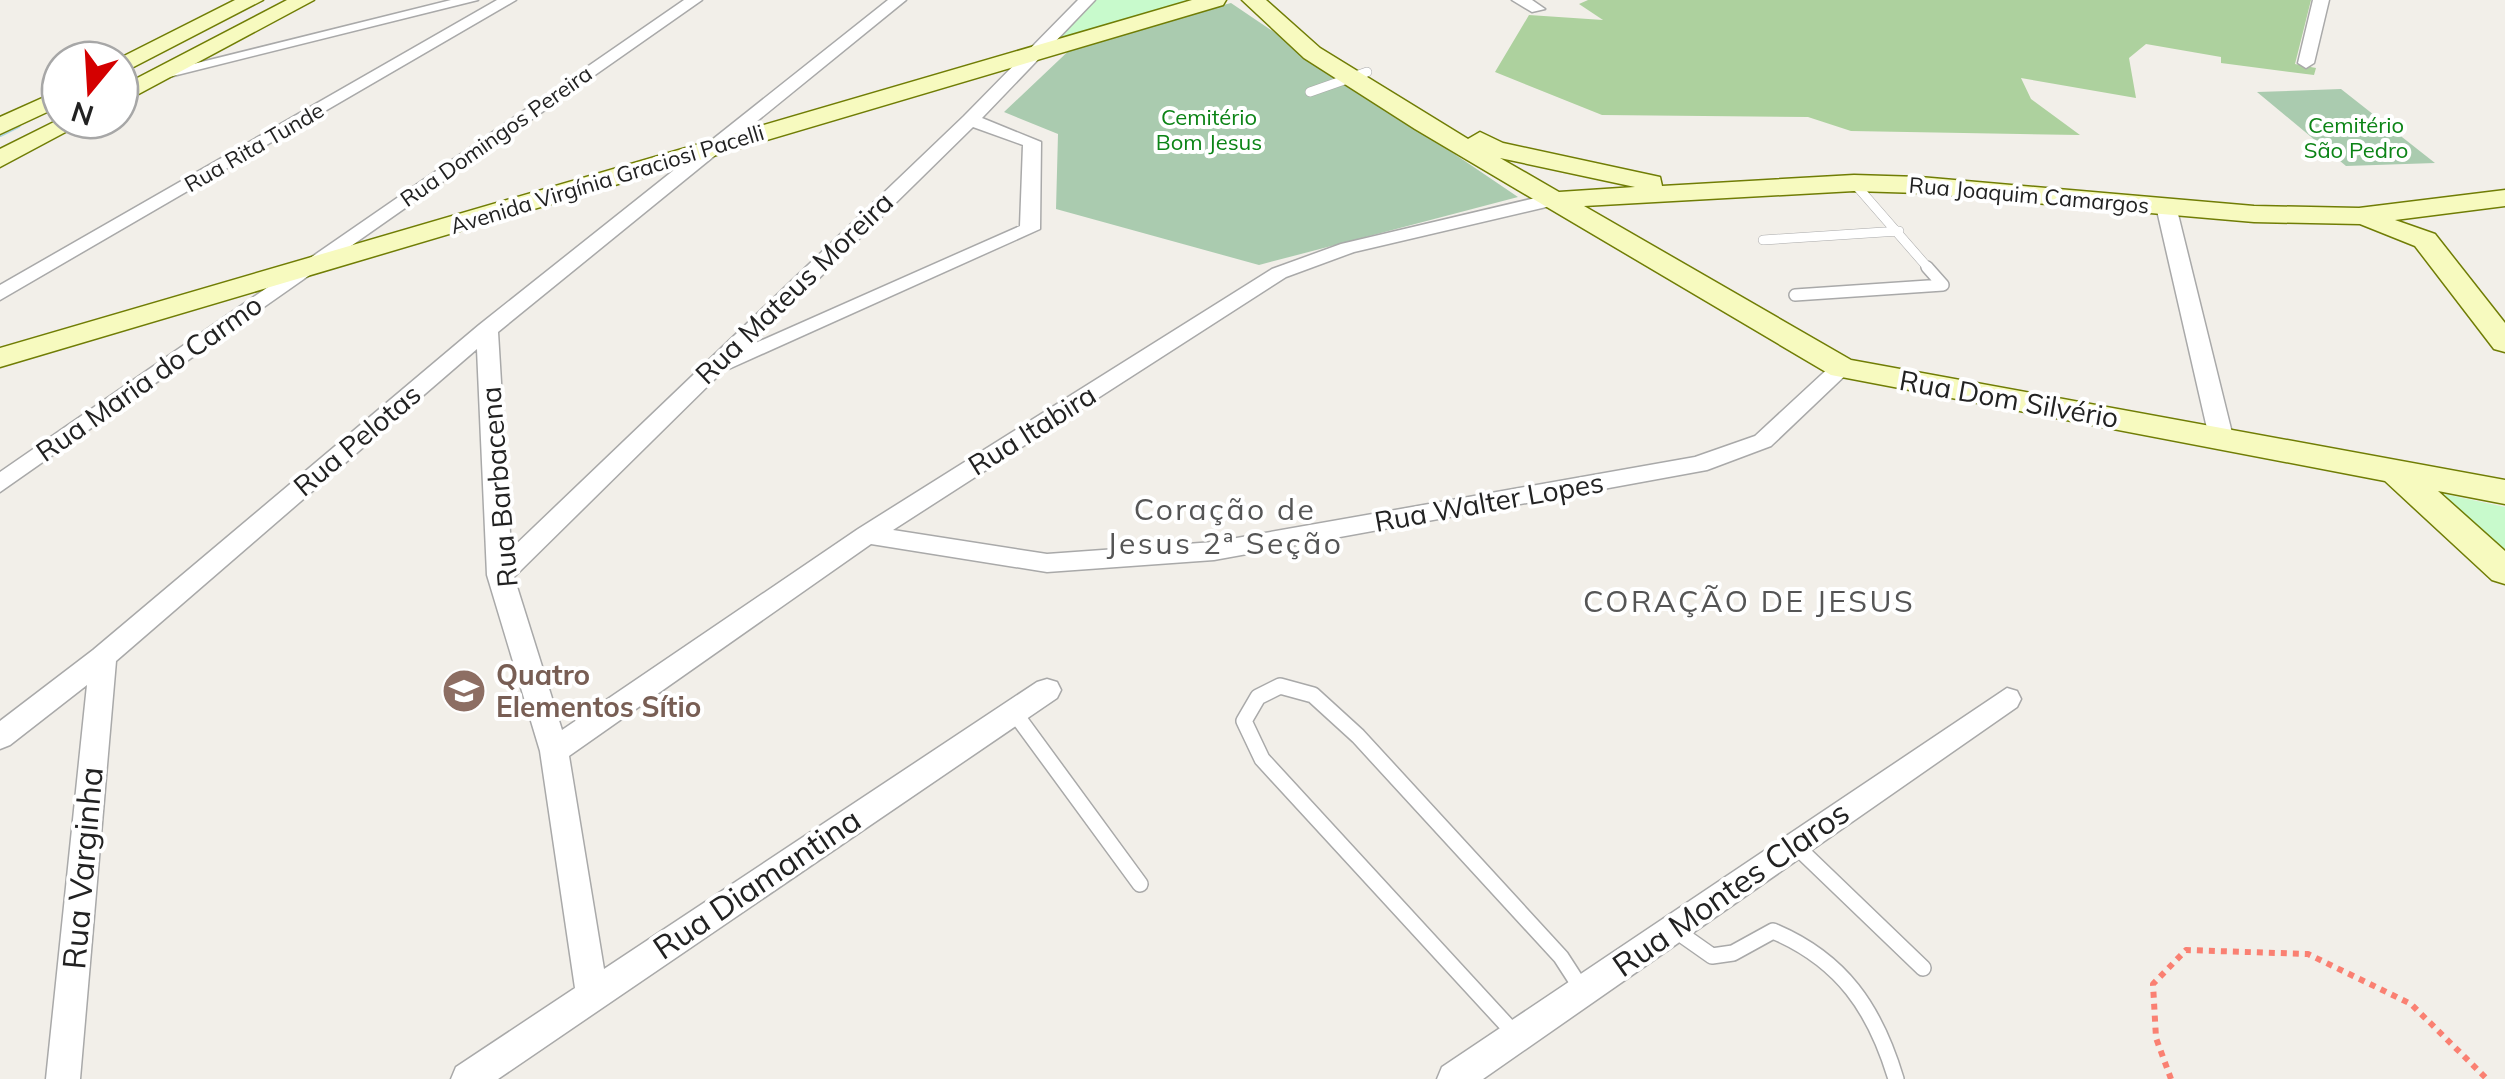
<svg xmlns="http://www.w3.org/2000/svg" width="2505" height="1079" font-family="Mulish,sans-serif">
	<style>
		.forest { fill: #add19e }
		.cemetery { fill: #aacbaf }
		.park { fill: #c8facc }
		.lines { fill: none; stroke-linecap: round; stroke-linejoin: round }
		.stream { stroke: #aad3df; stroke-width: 6 }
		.lane-far2-casing { stroke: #a9a9a9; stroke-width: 10 }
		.lane-far1-casing { stroke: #a9a9a9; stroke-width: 14 }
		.lane-casing { stroke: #a9a9a9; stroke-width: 18 }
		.street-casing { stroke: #a9a9a9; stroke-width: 3 }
		.secondary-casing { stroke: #707d05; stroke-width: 3 }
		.path { stroke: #fa8072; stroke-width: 6; stroke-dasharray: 6 6; stroke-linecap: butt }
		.lane-far2 { stroke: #fff; stroke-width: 9 }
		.lane-far1 { stroke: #fff; stroke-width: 11 }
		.lane { stroke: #fff; stroke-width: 15 }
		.street { fill: #fff; fill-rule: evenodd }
		.secondary { fill: #f7fabf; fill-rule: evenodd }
		.labels { text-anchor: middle; stroke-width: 8; stroke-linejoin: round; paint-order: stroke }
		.far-park-label { font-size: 22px; fill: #0c8416; stroke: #fff }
		.far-street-label { font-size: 22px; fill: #222; stroke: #fff }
		.street-label { font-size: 28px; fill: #222; stroke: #fff }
		.education-label { font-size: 28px; font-weight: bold; fill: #785e54; stroke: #fff; text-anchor: start }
		.neighbourhood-label { font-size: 30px; letter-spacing: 2.5px; fill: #555; stroke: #fff }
		.near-street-label { font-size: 32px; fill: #222; stroke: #fff }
	</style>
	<rect width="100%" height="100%" fill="#f2efe9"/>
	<path class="forest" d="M 1588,0 L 2311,0 L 2295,64 L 2316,68 L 2314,75 L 2221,63 L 2221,57 L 2146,44 L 2129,58 L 2136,98 L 2021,78 L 2031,99 L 2080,135 L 1851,131 L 1808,117 L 1602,115 L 1495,72 L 1529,15 L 1603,20 L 1579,4 Z"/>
	<path class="cemetery" d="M 1231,3 L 1518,197 L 1259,265 L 1056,209 L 1058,134 L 1004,112 L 1078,42 Z
		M 2341,89 L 2435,163 L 2346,166 L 2257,92 Z"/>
	<path class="park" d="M 1094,0 L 1200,0 L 1049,44 Z
		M 2435,492 L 2505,507 L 2505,554 Z"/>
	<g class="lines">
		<path class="stream" d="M 0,134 L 18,125"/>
		<defs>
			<path id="lane-far2" d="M 1310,92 L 1367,72
				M 1854,183 L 1929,269
				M 1763,240 L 1899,231"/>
			<path id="lane-far1" d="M 1795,295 L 1943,285 L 1927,267"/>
			<path id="lane" d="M 1014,712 L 1140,884
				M 1795,845 L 1923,968
				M 1675,930 L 1712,956 L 1733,953 L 1773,931 C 1842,960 1875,1009 1896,1079
				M 1515,1034 L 1262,759 L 1244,721 L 1258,697 L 1280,686 L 1313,695 L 1358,736 L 1561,957 L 1583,991"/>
			<path id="street" d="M 451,0 L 478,0 L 165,78 L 157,73 Z
				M 497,0 L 516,0 L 0,300 L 0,285 Z
				M 684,0 L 702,0 L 0,492 L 0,472 Z
				M 888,0 L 906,0 L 498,332 L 511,549 L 964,116 L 1078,0 L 1095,0 L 982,118 L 1041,142 L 1040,229 L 722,372 L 514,577 L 562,730 L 858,529 L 1272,269 L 1341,244 L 1552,194 L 1561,200 L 1559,204 L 1354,252 L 1286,277 L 893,530 L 1047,554 L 1214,542 L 1695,457 L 1755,436 L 1834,363 L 1850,363 L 1853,368 L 1771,446 L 1707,470 L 1214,560 L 1047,572 L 871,544 L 569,756 L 604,969 L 1037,682 L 1047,679 L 1057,682 L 1061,690 L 1057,698 L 498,1079 L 451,1079 L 456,1067 L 575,988 L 540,751 L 487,575 L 477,349 L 116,661 L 80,1079 L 46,1079 L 87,685 L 10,745 L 0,749 L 0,721 L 93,650 L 479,325 ZM 973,127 L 1023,145 L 1020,226 L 751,345 Z
				M 1512,0 L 1532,0 L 1545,9 L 1532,12 Z
				M 2313,0 L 2329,0 L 2314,63 L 2306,68 L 2298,63 Z
				M 2166,200 L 2176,206 L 2233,437 L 2221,445 L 2209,437 L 2156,206 Z
				M 2007,688 L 2017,691 L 2021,699 L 2017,707 L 1483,1079 L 1437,1079 L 1442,1067 Z"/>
			<path id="secondary" d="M 235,0 L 263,0 L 120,74 L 120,60 L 116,60 Z
				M 287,0 L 314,0 L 120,104 L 120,87 Z
				M 1192,0 L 1226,0 L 1223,5 L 0,367 L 0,348 Z
				M 1242,0 L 1266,0 L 1320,48 L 1468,139 L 1480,132 L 1503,143 L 1660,177 L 1662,186 L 1854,175 L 1920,177 L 2254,206 L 2359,208 L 2505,190 L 2505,206 L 2395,220 L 2435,234 L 2505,323 L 2505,352 L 2494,349 L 2415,246 L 2360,224 L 2254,222 L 1920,193 L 1854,191 L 1584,206 L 1851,360 L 2505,480 L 2505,504 L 2438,491 L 2505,551 L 2505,584 L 2492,580 L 2385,481 L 1831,375 L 1415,129 L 1304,58 ZM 1500,158 L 1635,187 L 1559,192 Z
				M 60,90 L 60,106 L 0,134 L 0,117 Z
				M 60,119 L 88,120 L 0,167 L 0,149 Z"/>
		</defs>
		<use href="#lane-far2" class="lane-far2-casing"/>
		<use href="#lane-far1" class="lane-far1-casing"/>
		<use href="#lane" class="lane-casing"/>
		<use href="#street" class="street-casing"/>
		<use href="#secondary" class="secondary-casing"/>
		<path class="path" d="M 2171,1079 L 2156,1038 L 2153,984 L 2186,950 L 2308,954 L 2411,1004 L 2487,1079"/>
		<use href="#lane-far2" class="lane-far2"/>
		<use href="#lane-far1" class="lane-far1"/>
		<use href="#lane" class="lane"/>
		<use href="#street" class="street"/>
		<use href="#secondary" class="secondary"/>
	</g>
	<defs>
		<symbol id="school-disc" viewBox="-11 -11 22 22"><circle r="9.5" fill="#8d6e63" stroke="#fff"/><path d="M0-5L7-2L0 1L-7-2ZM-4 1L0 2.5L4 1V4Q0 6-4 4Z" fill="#fff"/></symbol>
	</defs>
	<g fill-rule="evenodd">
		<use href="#school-disc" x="439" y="666" width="50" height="50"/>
	</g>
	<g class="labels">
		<g class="far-park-label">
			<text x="1209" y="125">Cemitério<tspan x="1209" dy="25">Bom Jesus</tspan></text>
			<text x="2356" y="133">Cemitério<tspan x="2356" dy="25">São Pedro</tspan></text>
		</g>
		<g class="far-street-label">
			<text transform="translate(496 136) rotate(-35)" y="8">Rua Domingos Pereira</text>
			<text transform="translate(254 147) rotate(-30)" y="8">Rua Rita Tunde</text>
			<text transform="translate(607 179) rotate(-17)" y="8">Avenida Virgínia Graciosi Pacelli</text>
			<text transform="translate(2029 195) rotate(5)" y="8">Rua Joaquim Camargos</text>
		</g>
		<g class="street-label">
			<text transform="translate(794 288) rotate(-44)" y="10">Rua Mateus Moreira</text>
			<text transform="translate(149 378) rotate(-35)" y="10">Rua Maria do Carmo</text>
			<text transform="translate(2009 399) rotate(10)" y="10">Rua Dom Silvério</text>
			<text transform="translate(1032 430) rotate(-32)" y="10">Rua Itabira</text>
			<text transform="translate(357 440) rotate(-40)" y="10">Rua Pelotas</text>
			<text transform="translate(499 487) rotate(-95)" y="10">Rua Barbacena</text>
			<text transform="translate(1489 502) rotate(-10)" y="10">Rua Walter Lopes</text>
		</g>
		<g class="education-label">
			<text x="496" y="685">Quatro<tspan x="496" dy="32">Elementos Sítio</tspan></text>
		</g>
		<g class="neighbourhood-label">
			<text x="1225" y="520">Coração de<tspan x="1225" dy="34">Jesus 2ª Seção</tspan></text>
			<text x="1749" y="612">CORAÇÃO DE JESUS</text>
		</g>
		<g class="near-street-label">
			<text transform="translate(83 868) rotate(-85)" y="11">Rua Varginha</text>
			<text transform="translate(757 884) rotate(-34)" y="11">Rua Diamantina</text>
			<text transform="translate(1731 889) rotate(-35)" y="11">Rua Montes Claros</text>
		</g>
	</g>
	<g transform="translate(90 90) rotate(198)"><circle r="48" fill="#ffffff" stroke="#a7a7a7" stroke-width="2.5"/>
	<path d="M0-8L18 38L0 25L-18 38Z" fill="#d40000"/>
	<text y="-15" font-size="28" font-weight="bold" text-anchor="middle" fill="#222222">N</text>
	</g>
</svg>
